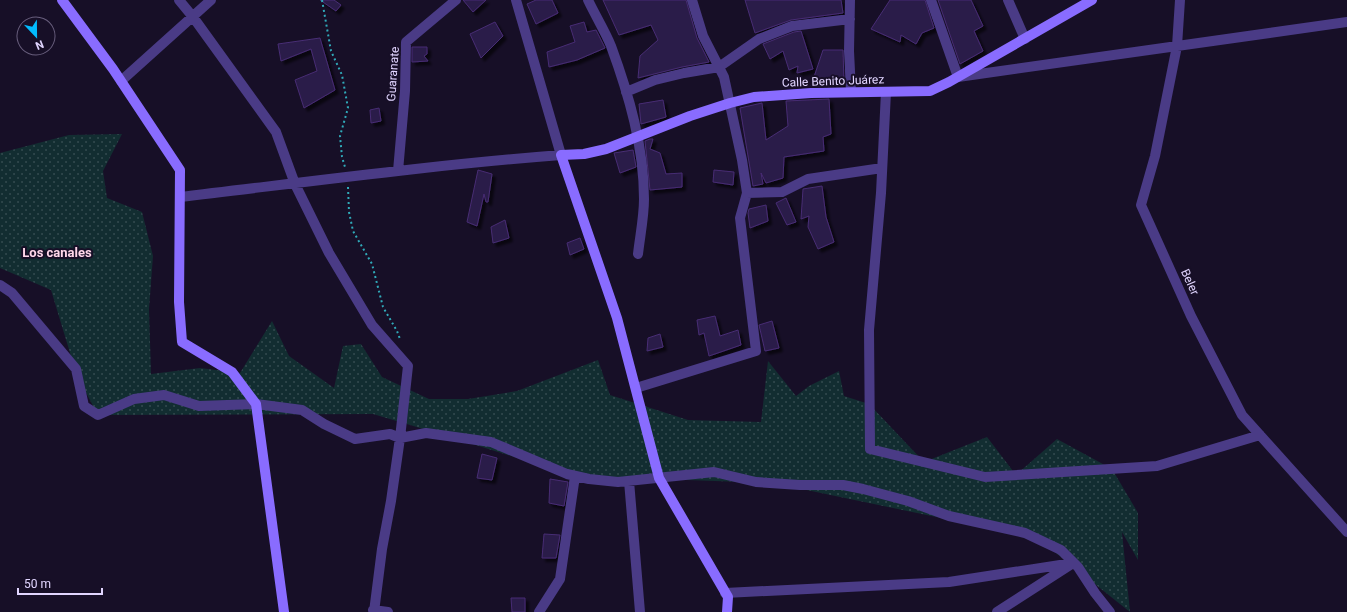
<svg xmlns="http://www.w3.org/2000/svg" width="1347" height="612" font-family="Roboto,sans-serif">
	<style>
		.grass { fill: url(#grass-dots) }
		.building { fill: #2c1b48; stroke: #472d74; filter: url(#shadow) }
		.lines { fill: none; stroke-linecap: round; stroke-linejoin: round }
		.path { stroke: #30aab9; stroke-width: 2; stroke-dasharray: 2 3; stroke-linecap: butt }
		.minor { stroke: #4a3b86; stroke-width: 10 }
		.secondary { stroke: #896cff; stroke-width: 10 }
		.labels { text-anchor: middle; stroke-width: 4; stroke-linejoin: round; paint-order: stroke }
		.street-label { font-size: 12px; fill: #e1d5ff; stroke: #170f27 }
		.neighbourhood-label { font-size: 13px; font-weight: bold; fill: #ffd7ea; stroke: #170f27 }
	</style>
	<defs>
		<pattern id="grass-dots" width="8" height="8" patternUnits="userSpaceOnUse"><rect width="8" height="8" fill="#122d31"/><path d="M2 2h.1M6 6h.1" fill="none" stroke="#344b50" stroke-width="1.8" stroke-linecap="round"/></pattern>
		<filter id="shadow"><feDropShadow dx="3.5" dy="3.5" stdDeviation="1" flood-color="#0009"/></filter>
	</defs>
	<rect width="100%" height="100%" fill="#170f27"/>
	<path class="grass" d="M 122,134 L 103,171 L 107,198 L 142,212 L 153,256 L 149,309 L 151,374 L 200,368 L 240,373 L 272,321 L 289,356 L 334,388 L 343,346 L 361,344 L 382,377 L 429,399 L 468,399 L 517,391 L 598,360 L 610,395 L 688,420 L 761,422 L 768,361 L 796,396 L 809,386 L 839,371 L 844,396 L 869,404 L 924,462 L 987,437 L 1016,475 L 1057,439 L 1112,469 L 1138,513 L 1138,560 L 1122,532 L 1130,612 L 1037,538 L 773,483 L 575,476 L 447,436 L 373,414 L 98,415 L 77,376 L 51,290 L 0,268 L 0,153 L 69,135 Z"/>
	<path class="building" d="M 320,0 L 334,0 L 341,5 L 336,11 Z
		M 463,0 L 486,0 L 473,12 Z
		M 536,0 L 552,0 L 558,13 L 536,24 L 527,4 Z
		M 603,0 L 686,0 L 697,38 L 709,62 L 682,67 L 638,78 L 640,56 L 658,40 L 651,25 L 619,35 Z
		M 745,0 L 841,0 L 843,13 L 791,20 L 755,33 Z
		M 890,0 L 925,0 L 934,28 L 922,33 L 916,44 L 901,35 L 900,42 L 871,29 Z
		M 938,0 L 971,0 L 983,26 L 974,31 L 983,51 L 960,64 Z
		M 495,22 L 503,36 L 481,58 L 470,34 Z
		M 584,22 L 587,32 L 596,30 L 605,48 L 577,60 L 549,67 L 547,52 L 575,42 L 570,26 Z
		M 801,31 L 813,69 L 797,73 L 798,66 L 789,70 L 783,51 L 770,59 L 763,44 L 794,32 Z
		M 320,38 L 335,90 L 304,108 L 295,80 L 317,71 L 311,49 L 281,61 L 278,44 Z
		M 412,47 L 427,47 L 427,54 L 424,56 L 428,61 L 412,62 Z
		M 823,50 L 843,50 L 844,83 L 829,85 L 829,86 L 811,86 Z
		M 829,99 L 831,134 L 823,137 L 824,151 L 784,157 L 783,178 L 766,183 L 761,173 L 763,184 L 753,186 L 740,108 L 762,103 L 766,140 L 788,126 L 786,101 Z
		M 663,100 L 666,117 L 641,124 L 639,104 Z
		M 379,108 L 381,121 L 371,123 L 370,110 Z
		M 650,139 L 653,139 L 650,149 L 660,153 L 666,174 L 682,173 L 682,187 L 650,190 L 645,141 Z
		M 633,150 L 636,167 L 620,173 L 614,153 Z
		M 478,170 L 492,174 L 488,202 L 486,202 L 484,194 L 477,226 L 467,222 Z
		M 714,170 L 734,172 L 733,185 L 713,182 Z
		M 822,186 L 826,217 L 834,242 L 818,249 L 808,227 L 809,216 L 801,219 L 803,189 Z
		M 786,198 L 796,222 L 787,225 L 776,203 Z
		M 766,205 L 768,221 L 750,228 L 748,213 L 749,209 Z
		M 505,220 L 509,238 L 493,243 L 491,227 Z
		M 580,238 L 584,249 L 570,255 L 567,243 Z
		M 715,316 L 720,336 L 738,330 L 741,345 L 709,356 L 704,333 L 699,335 L 697,320 Z
		M 772,321 L 779,348 L 765,351 L 759,325 Z
		M 660,334 L 663,347 L 647,351 L 648,338 Z
		M 482,454 L 497,458 L 492,480 L 477,478 Z
		M 550,479 L 568,482 L 564,506 L 549,503 Z
		M 544,534 L 560,535 L 556,558 L 542,558 Z
		M 511,598 L 525,598 L 525,612 L 512,612 Z"/>
	<g class="lines">
		<path class="path" d="M 322,0 L 331,51 L 342,75 L 348,108 L 340,136 L 342,157 L 345,167
			M 348,187 L 349,212 L 353,231 L 372,264 L 383,307 L 397,331 L 400,339"/>
		<path class="minor" d="M 179,0 L 193,17 L 276,132 L 295,184 L 329,253 L 372,325 L 408,366 L 400,438 L 391,501 L 382,549 L 374,612
			M 588,0 C 595,15 605,31 611,46 C 629,95 644,147 644,199 C 644,217 640,236 638,254
			M 850,0 L 849,51 L 851,92
			M 931,0 L 958,77 L 1347,22
			M 1008,0 L 1025,39
			M 1180,0 L 1177,46 L 1155,156 L 1141,205 L 1191,316 L 1242,415 L 1347,532
			M 121,81 L 211,0
			M 626,92 L 655,80 L 684,73 L 719,67 L 759,39 L 792,26 L 850,19
			M 886,92 L 881,193 L 869,330 L 870,449 L 985,477 L 1157,466 L 1260,435
			M 398,171 L 405,91 L 406,42 L 456,0
			M 747,193 L 782,192 L 808,179 L 882,168
			M 180,197 C 307,182 433,165 561,155 L 516,0
			M 0,285 L 12,293 L 76,369 L 84,406 L 98,415 L 134,399 L 164,395 L 199,406 L 256,404 L 302,410 L 324,424 L 355,439 L 390,434 L 400,438 L 426,433 L 491,442 L 567,474 L 589,479 L 618,482 L 714,472 L 756,482 L 800,485 L 843,485 L 863,489 L 908,501 L 949,516 L 1025,533 L 1061,550 L 1078,567 L 1095,593 L 1110,612
			M 636,388 L 756,351 L 740,218 L 747,193 L 742,160 L 724,77 L 703,36 L 692,0
			M 629,481 L 640,612
			M 725,593 L 949,582 L 1073,563
			M 373,610 L 388,612
			M 539,612 L 560,579 L 575,476
			M 997,612 L 1070,565"/>
		<path class="secondary" d="M 62,0 L 113,69 L 180,170 L 179,302 L 182,342 L 232,372 L 256,404 L 284,612
			M 727,612 L 728,597 L 659,478 L 617,318 L 561,155 L 584,154 L 606,149 L 690,116 L 730,103 L 754,97 L 811,93 L 930,91 L 949,82 L 1092,0"/>
	</g>
	<g class="labels">
		<g class="street-label">
			<text transform="translate(393 74) rotate(-86)" y="4">Guaranate</text>
			<text transform="translate(833 81) rotate(-2)" y="4">Calle Benito Juárez</text>
			<text transform="translate(1190 282) rotate(66)" y="4">Beler</text>
		</g>
		<g class="neighbourhood-label">
			<text x="57" y="257">Los canales</text>
		</g>
	</g>
	<g transform="translate(36 36) rotate(158)"><circle r="19" fill="#170f27" stroke="#685e7d"/>
	<path d="M0-3L7 15L0 10L-7 15Z" fill="#02bbfe"/>
	<text y="-6" font-size="11" font-weight="bold" text-anchor="middle" fill="#e1d5ff">N</text>
	</g>
	<path d="M18 588v6h84v-6" fill="none" stroke="#e1d5ff" stroke-width="2"/>
	<text x="24" y="588" font-size="12" fill="#e1d5ff" stroke="#170f27" stroke-width="3" paint-order="stroke">50 m</text>
</svg>
